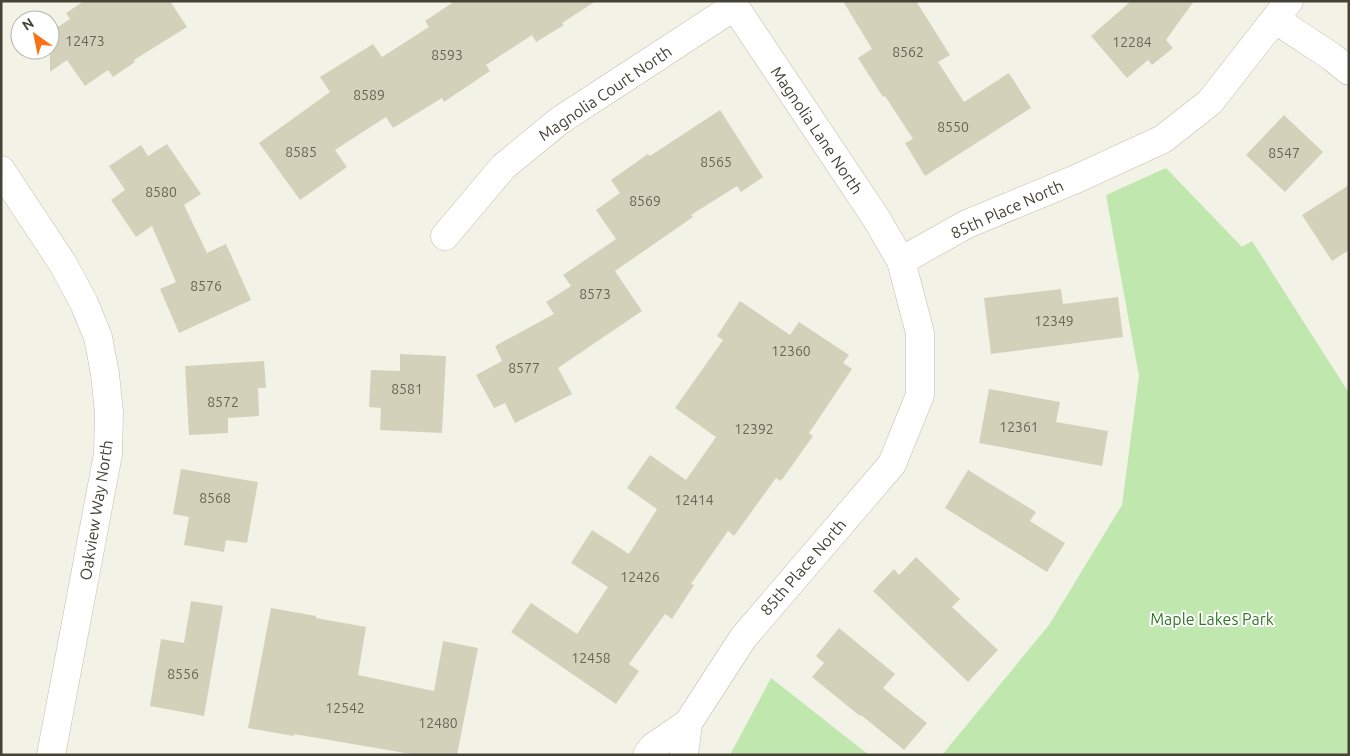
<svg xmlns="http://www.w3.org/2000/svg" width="1350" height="756" font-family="Ubuntu,sans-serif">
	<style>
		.green { fill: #bfe7ae }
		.building { fill: #d4d1bb }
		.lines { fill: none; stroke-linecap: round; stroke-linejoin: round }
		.minor-casing { stroke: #c1bfab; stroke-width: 29 }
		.minor { stroke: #fff; stroke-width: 28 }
		.labels { text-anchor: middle; stroke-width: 4; stroke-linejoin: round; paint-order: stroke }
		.number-label { font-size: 14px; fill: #696656 }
		.street-label { font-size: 16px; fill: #454335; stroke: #fff }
		.park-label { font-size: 16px; fill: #337729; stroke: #fff }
	</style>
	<rect width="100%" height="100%" fill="#f3f2e6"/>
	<path class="green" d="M 1166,168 L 1242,247 L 1252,241 L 1349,393 L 1349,755 L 942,755 L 1049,625 L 1122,505 L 1139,376 L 1106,195 Z
		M 771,678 L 869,755 L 730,755 Z"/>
	<path class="building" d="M 84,1 L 170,1 L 187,27 L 134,60 L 135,62 L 113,77 L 108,70 L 85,86 L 67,60 L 50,72 L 50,32 L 70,19 L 66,13 Z
		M 455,1 L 596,1 L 562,23 L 564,25 L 536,42 L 532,35 L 486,65 L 490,71 L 444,102 L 442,98 L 393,128 L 386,117 L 335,150 L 347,167 L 300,200 L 259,143 L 330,92 L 320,77 L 373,44 L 382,57 L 429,27 L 425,21 Z
		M 843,1 L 916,1 L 950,55 L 938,62 L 964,102 L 1009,73 L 1031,108 L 925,176 L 905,143 L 913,139 L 885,96 L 883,97 L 858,58 L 872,49 Z
		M 1131,1 L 1194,1 L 1166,40 L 1173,48 L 1152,65 L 1148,60 L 1127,78 L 1091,36 Z
		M 720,110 L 763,177 L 741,192 L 737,186 L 691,215 L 693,217 L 615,271 L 642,311 L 558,368 L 572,394 L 515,423 L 505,403 L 494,408 L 476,375 L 502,361 L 495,346 L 554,314 L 546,302 L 571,286 L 563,275 L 616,239 L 596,210 L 620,193 L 611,180 L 648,154 L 650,156 Z
		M 1284,115 L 1323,152 L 1285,192 L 1246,155 Z
		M 167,144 L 201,194 L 184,205 L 207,253 L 226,244 L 251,300 L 179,333 L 160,289 L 176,282 L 152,226 L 136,237 L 111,200 L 125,190 L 109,166 L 141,145 L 148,156 Z
		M 1349,185 L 1349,250 L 1332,261 L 1302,215 Z
		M 1061,289 L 1063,304 L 1118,297 L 1123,337 L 991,354 L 984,298 Z
		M 740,301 L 790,335 L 799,322 L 849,355 L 843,363 L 852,369 L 809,433 L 813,436 L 781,481 L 776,478 L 734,536 L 728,531 L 691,584 L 694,585 L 672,619 L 665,614 L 629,664 L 639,671 L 616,704 L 511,632 L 531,603 L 577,634 L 608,587 L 571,563 L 592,530 L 629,554 L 657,509 L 627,488 L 650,455 L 686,480 L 716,437 L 675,408 L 723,340 L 717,336 Z
		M 400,354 L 446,356 L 442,433 L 380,430 L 381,408 L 369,407 L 371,370 L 400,371 Z
		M 264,361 L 266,388 L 258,388 L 259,416 L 228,418 L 228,433 L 189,435 L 185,366 Z
		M 989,389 L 1060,402 L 1056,422 L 1108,431 L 1102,466 L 979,443 Z
		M 181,469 L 258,482 L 247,543 L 226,540 L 224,552 L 184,545 L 189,517 L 173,514 Z
		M 968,470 L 1036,512 L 1030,521 L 1065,543 L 1047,572 L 945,508 Z
		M 916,557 L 960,599 L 952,607 L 998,650 L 968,682 L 873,591 L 894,569 L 899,575 Z
		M 191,601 L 223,606 L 204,716 L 150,706 L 161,639 L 184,643 Z
		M 271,608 L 316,616 L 316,618 L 366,627 L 358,675 L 434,691 L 443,641 L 478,648 L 457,755 L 417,755 L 294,734 L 294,736 L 248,728 Z
		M 839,628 L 895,674 L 883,688 L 927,723 L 904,750 L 861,715 L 860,716 L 812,677 L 824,663 L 816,656 Z"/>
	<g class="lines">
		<defs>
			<path id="minor" d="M 1276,20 L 1332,57 L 1349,71
				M 1,170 L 63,264 L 84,303 L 98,337 L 105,374 L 109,412 L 108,454 L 51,755
				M 445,236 L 503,167 L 559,121 L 735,6
				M 901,261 L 967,224 L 1076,179 L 1163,139 L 1210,102 L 1289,1
				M 688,723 L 743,638 L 892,464 L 920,395 L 920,333 L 901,261 L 876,218 L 731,1
				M 647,755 L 653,747 L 688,723 L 684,755"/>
		</defs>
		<use href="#minor" class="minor-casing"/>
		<use href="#minor" class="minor"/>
	</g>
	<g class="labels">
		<g class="number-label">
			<text x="85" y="46">12473</text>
			<text x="1132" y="47">12284</text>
			<text x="908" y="57">8562</text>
			<text x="447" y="60">8593</text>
			<text x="369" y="100">8589</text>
			<text x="953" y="132">8550</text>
			<text x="301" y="157">8585</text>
			<text x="1284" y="158">8547</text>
			<text x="716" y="167">8565</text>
			<text x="161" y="197">8580</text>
			<text x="645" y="206">8569</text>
			<text x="206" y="291">8576</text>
			<text x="595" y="299">8573</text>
			<text x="1054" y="326">12349</text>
			<text x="791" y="356">12360</text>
			<text x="524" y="373">8577</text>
			<text x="407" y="394">8581</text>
			<text x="223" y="407">8572</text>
			<text x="1019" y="432">12361</text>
			<text x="754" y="434">12392</text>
			<text x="215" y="503">8568</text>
			<text x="694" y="505">12414</text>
			<text x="640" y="582">12426</text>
			<text x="591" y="663">12458</text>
			<text x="183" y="679">8556</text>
			<text x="345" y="713">12542</text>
			<text x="438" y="728">12480</text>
		</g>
		<g class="street-label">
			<text transform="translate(605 93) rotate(-34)" y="6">Magnolia Court North</text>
			<text transform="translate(817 130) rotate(56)" y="6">Magnolia Lane North</text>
			<text transform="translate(1007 209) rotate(-24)" y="6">85th Place North</text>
			<text transform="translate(96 510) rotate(-81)" y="6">Oakview Way North</text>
			<text transform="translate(803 567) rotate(-49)" y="6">85th Place North</text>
		</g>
		<g class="park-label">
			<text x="1212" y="625">Maple Lakes Park</text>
		</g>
	</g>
	<rect width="1350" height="756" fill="none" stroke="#454335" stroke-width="5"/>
	<g transform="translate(35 35) rotate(327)"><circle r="24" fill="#ffffff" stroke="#b5b4ae"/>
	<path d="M0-4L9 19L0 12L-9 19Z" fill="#f97217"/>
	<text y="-8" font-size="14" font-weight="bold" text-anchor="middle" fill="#454335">N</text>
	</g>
</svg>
